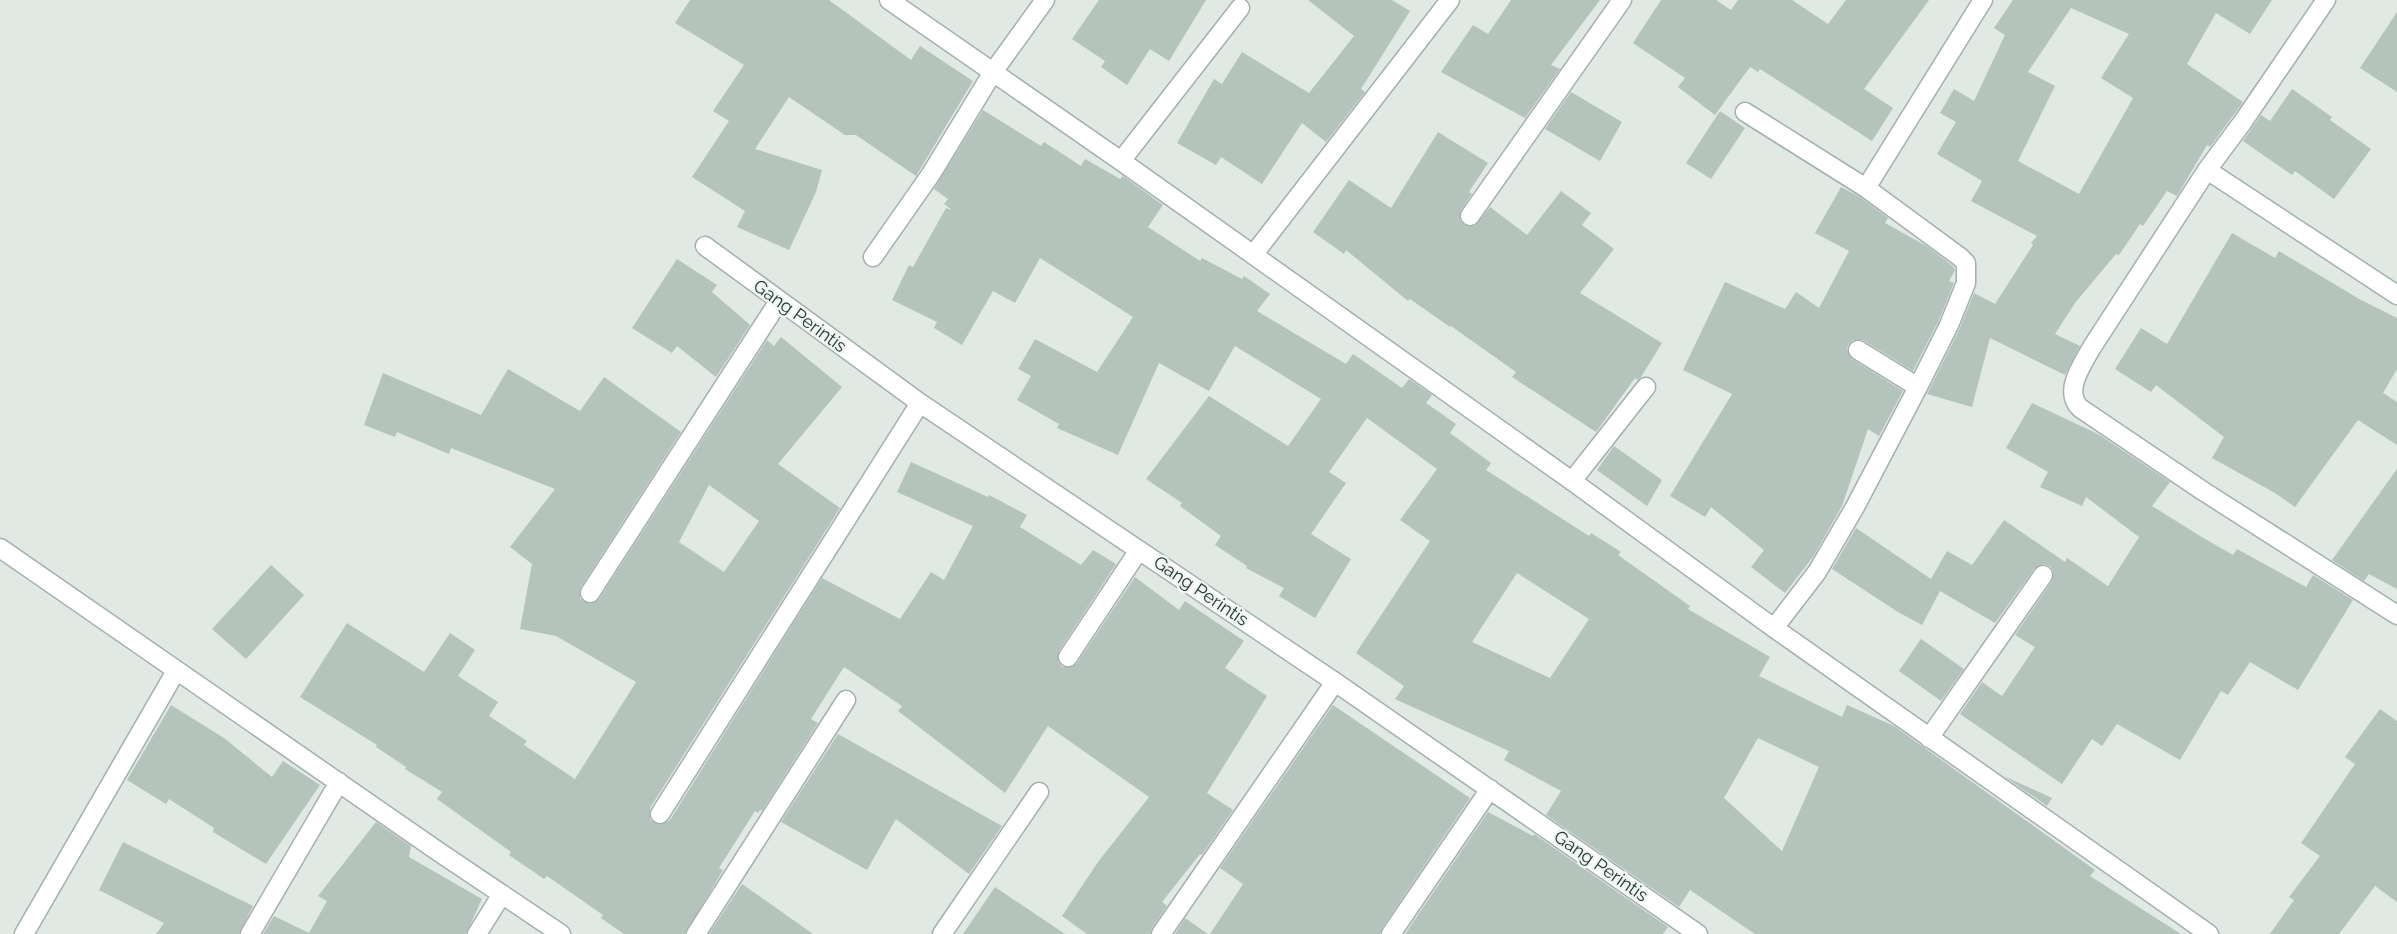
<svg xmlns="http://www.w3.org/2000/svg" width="2397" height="934" font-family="Raleway,sans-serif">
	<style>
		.building { fill: #b5c3bd; fill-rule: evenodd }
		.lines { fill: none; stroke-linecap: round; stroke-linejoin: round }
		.lane-casing { stroke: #a4b0aa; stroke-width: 21 }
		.street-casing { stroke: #a4b0aa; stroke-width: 21 }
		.lane { stroke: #fff; stroke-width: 18 }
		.street { stroke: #fff; stroke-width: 18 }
		.labels { text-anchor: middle; stroke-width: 5; stroke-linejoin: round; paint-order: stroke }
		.street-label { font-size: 18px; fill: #233730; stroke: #eff6f2 }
	</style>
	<rect width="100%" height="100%" fill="#e0e9e4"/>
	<path class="building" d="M 690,0 L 829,0 L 911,60 L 920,46 L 973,81 L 916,176 L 856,135 L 845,135 L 789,97 L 755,149 L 822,170 L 816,192 L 789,250 L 737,227 L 745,211 L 692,177 L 729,121 L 713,111 L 744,65 L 675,23 Z
		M 1099,0 L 1206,0 L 1169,61 L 1150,49 L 1127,85 L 1101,67 L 1105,61 L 1072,39 Z
		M 1308,0 L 1392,0 L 1410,11 L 1361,89 L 1365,92 L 1326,142 L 1302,123 L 1262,184 L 1221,157 L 1216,165 L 1177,143 L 1214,79 L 1222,84 L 1242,52 L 1309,93 L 1354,36 Z
		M 1511,0 L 1600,0 L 1551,65 L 1560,69 L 1525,118 L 1441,72 L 1473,25 L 1488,34 Z
		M 1661,0 L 1716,0 L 1731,10 L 1738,0 L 1792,0 L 1828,24 L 1846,0 L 1929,0 L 1864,89 L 1893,108 L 1872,141 L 1760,69 L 1758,72 L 1750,67 L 1715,115 L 1678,87 L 1685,78 L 1633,43 Z
		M 2013,0 L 2272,0 L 2250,34 L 2216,13 L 2187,64 L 2243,102 L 2210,147 L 2207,145 L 2177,196 L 2167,191 L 2143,226 L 2140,224 L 2119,255 L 2116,254 L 2075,303 L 2055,334 L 2080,346 L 2065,375 L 1990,338 L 1972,407 L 1927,394 L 1959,330 L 1974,293 L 1995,304 L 2033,245 L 2031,243 L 2037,236 L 1971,201 L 1982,181 L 1937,154 L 1956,122 L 1940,113 L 1954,89 L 1974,101 L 2005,35 L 1994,28 ZM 2071,8 L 2129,34 L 2101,78 L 2133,98 L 2079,194 L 2018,161 L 2055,86 L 2028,72 Z
		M 2397,12 L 2397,92 L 2360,68 Z
		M 2292,89 L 2332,117 L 2330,120 L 2371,149 L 2334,199 L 2295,171 L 2292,175 L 2243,141 L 2261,115 L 2270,121 Z
		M 1571,92 L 1622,122 L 1600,161 L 1545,129 Z
		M 983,110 L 1041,146 L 1044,142 L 1081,166 L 1085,159 L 1120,179 L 1123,176 L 1163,205 L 1148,227 L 1200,261 L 1202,258 L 1242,279 L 1244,276 L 1270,294 L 1257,311 L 1346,364 L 1353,354 L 1402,388 L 1409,379 L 1432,395 L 1426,403 L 1456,424 L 1450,433 L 1491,463 L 1486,470 L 1589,536 L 1591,533 L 1621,552 L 1618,555 L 1690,606 L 1688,609 L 1770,657 L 1759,676 L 1842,717 L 1847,705 L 1894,726 L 2095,870 L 2090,876 L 2181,934 L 1755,934 L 1690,890 L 1679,907 L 1546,815 L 1561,791 L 1504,760 L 1509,751 L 1395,699 L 1404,686 L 1356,653 L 1430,541 L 1400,520 L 1437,469 L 1367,418 L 1329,472 L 1346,483 L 1311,534 L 1351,559 L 1315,618 L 1279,596 L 1284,588 L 1246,568 L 1247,566 L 1215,545 L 1221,536 L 1180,506 L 1182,503 L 1146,479 L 1209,396 L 1288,446 L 1321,399 L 1235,346 L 1209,391 L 1159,363 L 1118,455 L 1057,428 L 1059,424 L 1017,400 L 1031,376 L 1018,369 L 1035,339 L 1097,372 L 1133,317 L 1040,258 L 1015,303 L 993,291 L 962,345 L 934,328 L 937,322 L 892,300 L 909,265 L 913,267 L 946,208 L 952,210 L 944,204 L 948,199 L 934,189 ZM 1517,573 L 1589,619 L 1550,678 L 1472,642 ZM 1758,738 L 1819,767 L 1782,851 L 1724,798 Z
		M 1720,111 L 1745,128 L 1711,179 L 1686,163 Z
		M 1438,132 L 1488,163 L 1469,192 L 1472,194 L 1461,210 L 1460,220 L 1464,225 L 1475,226 L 1490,207 L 1527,235 L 1561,191 L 1591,213 L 1582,225 L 1614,249 L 1580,293 L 1662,343 L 1641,377 L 1638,380 L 1635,378 L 1596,432 L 1512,377 L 1516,372 L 1451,326 L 1450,327 L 1410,299 L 1408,301 L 1346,250 L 1344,254 L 1313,232 L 1349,180 L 1391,208 Z
		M 1841,187 L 1860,197 L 1888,218 L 1885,223 L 1928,247 L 1953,266 L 1955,270 L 1949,281 L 1954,283 L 1939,320 L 1913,371 L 1863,340 L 1853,340 L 1848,345 L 1847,350 L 1852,359 L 1903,391 L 1879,436 L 1868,429 L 1842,506 L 1813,557 L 1785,593 L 1751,567 L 1764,550 L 1711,507 L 1705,517 L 1670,496 L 1732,394 L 1683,370 L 1725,282 L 1785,309 L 1796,292 L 1819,308 L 1849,251 L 1815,233 Z
		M 2232,233 L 2275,258 L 2279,251 L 2361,300 L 2397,318 L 2397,369 L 2383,393 L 2397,402 L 2397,445 L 2358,420 L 2295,507 L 2275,493 L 2212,458 L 2224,437 L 2156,385 L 2151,392 L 2115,369 L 2141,328 L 2167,344 Z
		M 677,259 L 717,285 L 712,292 L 750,325 L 716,377 L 677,346 L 672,353 L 632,328 Z
		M 781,337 L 842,387 L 778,464 L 840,508 L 650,808 L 650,820 L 660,825 L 670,820 L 822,578 L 900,619 L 931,572 L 944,580 L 973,526 L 897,492 L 911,462 L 988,497 L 989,495 L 1027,515 L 1020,527 L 1081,565 L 1093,550 L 1116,564 L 1059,651 L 1058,661 L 1062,667 L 1072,667 L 1077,663 L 1135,577 L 1179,610 L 1185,601 L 1244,641 L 1225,668 L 1267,696 L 1207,793 L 1233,810 L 1202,855 L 1200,854 L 1162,902 L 1167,906 L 1152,928 L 1150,934 L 1087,934 L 1062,916 L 1098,862 L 1149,797 L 1048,726 L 1005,793 L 898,711 L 902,706 L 844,667 L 811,719 L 818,723 L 762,811 L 760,810 L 758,813 L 755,811 L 719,868 L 723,870 L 685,934 L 624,934 L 601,918 L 603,915 L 547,876 L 544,879 L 509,855 L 511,852 L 437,799 L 442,792 L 405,769 L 406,767 L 376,747 L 377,745 L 300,697 L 347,623 L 424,672 L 450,633 L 475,650 L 458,676 L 498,702 L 489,716 L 527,741 L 524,745 L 575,779 L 636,682 L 556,636 L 520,629 L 532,564 L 510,547 L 555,489 L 451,448 L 449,454 L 397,432 L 395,437 L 364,425 L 383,373 L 481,415 L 508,369 L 580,411 L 604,377 L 681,432 L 581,587 L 580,599 L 590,604 L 599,599 L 767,340 L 774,346 ZM 709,485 L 759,521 L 724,572 L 679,542 Z
		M 2032,403 L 2098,434 L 2170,482 L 2152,506 L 2205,539 L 2233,555 L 2237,549 L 2306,587 L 2313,575 L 2353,600 L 2298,690 L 2250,662 L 2228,695 L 2221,691 L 2180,760 L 2117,724 L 2102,746 L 2092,739 L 2062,784 L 1960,714 L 1982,682 L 2002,696 L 2035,647 L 2015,635 L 2052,581 L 2053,571 L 2050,566 L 2043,564 L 2034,569 L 1995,623 L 1940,591 L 1922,625 L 1898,612 L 1832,569 L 1856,528 L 1931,579 L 1947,551 L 1972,565 L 2004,520 L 2065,562 L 2067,558 L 2108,586 L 2139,537 L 2086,497 L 2082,506 L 2040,487 L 2048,472 L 2006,448 Z
		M 1614,446 L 1662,480 L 1647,506 L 1597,470 Z
		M 2397,469 L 2397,589 L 2369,574 L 2364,581 L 2332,560 Z
		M 271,565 L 304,595 L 246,659 L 212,629 Z
		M 1921,639 L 1964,669 L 1941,701 L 1899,671 Z
		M 171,705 L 224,738 L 272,777 L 283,761 L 320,785 L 266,864 L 213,832 L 214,828 L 169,799 L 166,804 L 127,780 Z
		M 1333,705 L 1470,798 L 1382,928 L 1380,934 L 1210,934 L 1243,884 L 1220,868 Z
		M 2380,709 L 2397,721 L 2397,902 L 2375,886 L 2339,934 L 2270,934 L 2294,900 L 2289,897 L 2320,856 L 2301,843 L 2355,764 L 2345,757 Z
		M 838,734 L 1002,826 L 969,874 L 896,819 L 867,870 L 781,822 Z
		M 2004,776 L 2052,798 L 2047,806 Z
		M 1488,812 L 1533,836 L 1534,834 L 1668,927 L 1663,934 L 1405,934 Z
		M 376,822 L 411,846 L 409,857 L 482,899 L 466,934 L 263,934 L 274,916 L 309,933 L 327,901 L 318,896 Z
		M 123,842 L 253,906 L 239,934 L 156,934 L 164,923 L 99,890 Z
		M 742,884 L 813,934 L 709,934 Z
		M 995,887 L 1065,934 L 963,934 Z
		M 1185,918 L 1208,934 L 1175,934 Z"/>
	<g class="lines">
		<defs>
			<path id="lane" d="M 1572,481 L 1646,387"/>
			<path id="street" d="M 889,0 L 1121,161 L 1572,481 L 1774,628 L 2209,934
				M 2326,0 L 2242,123 L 2207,170 L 2092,347 C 2082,365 2063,391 2080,408 L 2203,491 L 2397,615
				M 1745,112 L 1866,188 L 1960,257 L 1966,263 L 1966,283 L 1949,325 L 1918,387 L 1855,507 L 1817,572 L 1774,628
				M 1121,161 L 1240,8
				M 2207,170 L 2397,295
				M 1866,188 L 1983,0
				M 1470,216 L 1622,0
				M 705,246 L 920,403 L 1335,682 L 1698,934
				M 1253,255 L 1450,0
				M 873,257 L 931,174 L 993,72 L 1045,0
				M 1858,350 L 1918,387
				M 0,548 L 439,852 L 561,934
				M 590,593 L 779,301
				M 1068,657 L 1139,550
				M 1929,738 L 2043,575
				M 660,814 L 920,403
				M 24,934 L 176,671
				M 250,934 L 339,782
				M 477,934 L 502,894
				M 696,934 L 846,700
				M 942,934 L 1039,792
				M 1161,934 L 1335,682
				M 1391,934 L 1490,789"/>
		</defs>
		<use href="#lane" class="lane-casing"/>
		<use href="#street" class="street-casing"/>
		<use href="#lane" class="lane"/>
		<use href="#street" class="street"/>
	</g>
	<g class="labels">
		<g class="street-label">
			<text transform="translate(800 316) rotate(36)" y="6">Gang Perintis</text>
			<text transform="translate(1201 591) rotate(34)" y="6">Gang Perintis</text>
			<text transform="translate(1601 866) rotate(35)" y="6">Gang Perintis</text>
		</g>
	</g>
</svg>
